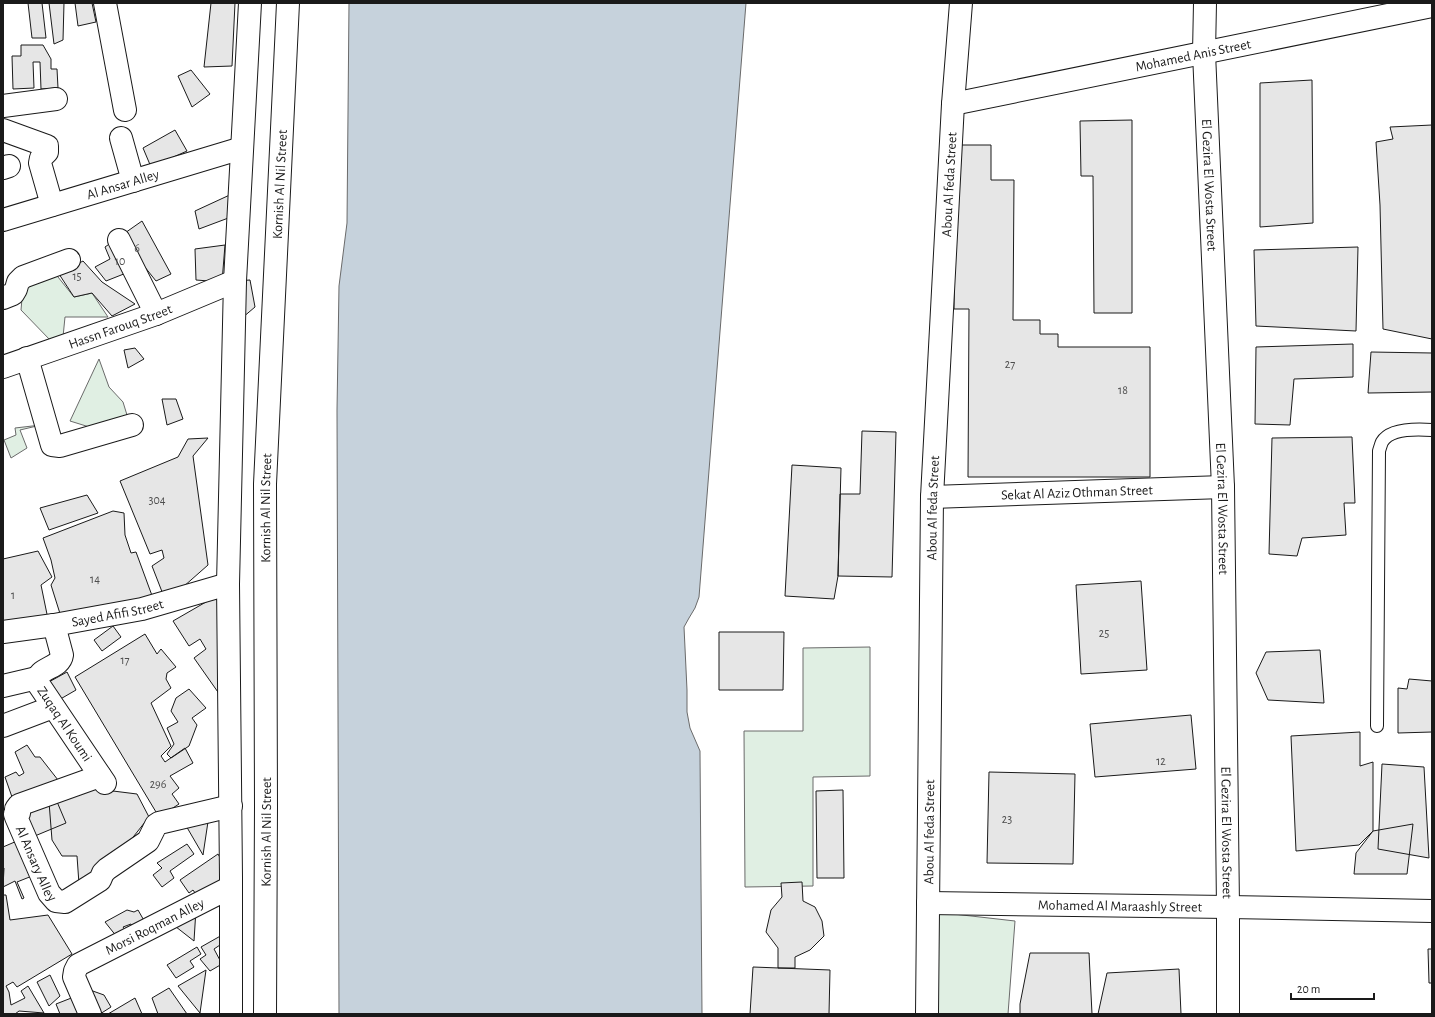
<svg xmlns="http://www.w3.org/2000/svg" width="1435" height="1017" font-family="'Alegreya Sans',sans-serif">
	<style>
		.green { fill: #e0efe3; stroke: #6a6a6a }
		.water { fill: #c6d2dc; stroke: #6a6a6a }
		.building { fill: #e6e6e6; stroke: #1a1a1a }
		.lines { fill: none; stroke-linecap: round; stroke-linejoin: round }
		.service-casing { stroke: #1a1a1a; stroke-width: 14 }
		.minor-casing { stroke: #1a1a1a; stroke-width: 24 }
		.tertiary-casing { stroke: #1a1a1a; stroke-width: 24 }
		.primary-casing { stroke: #1a1a1a; stroke-width: 24 }
		.service { stroke: #fff; stroke-width: 12 }
		.minor { stroke: #fff; stroke-width: 22 }
		.tertiary { stroke: #fff; stroke-width: 22 }
		.primary { stroke: #fff; stroke-width: 22 }
		.labels { text-anchor: middle; stroke-width: 3; stroke-linejoin: round; paint-order: stroke }
		.number-label { font-size: 12px; fill: #4d4d4d }
		.street-label { font-size: 14px; fill: #1a1a1a; stroke: #fff }
	</style>
	<rect width="100%" height="100%" fill="#fff"/>
	<path class="green" d="M 50,267 L 74,297 L 92,293 L 108,317 L 65,317 L 63,337 L 51,341 L 21,310 L 23,287 Z
		M 99,359 L 109,387 L 123,402 L 127,415 L 99,430 L 70,421 Z
		M 41,425 L 20,430 L 27,448 L 11,458 L 4,440 L 16,435 L 15,428 Z
		M 870,647 L 870,776 L 813,777 L 813,886 L 745,887 L 744,731 L 803,731 L 803,648 Z
		M 936,912 L 1015,921 L 1008,1014 L 937,1014 Z"/>
	<path class="water" d="M 349,3 L 746,3 L 699,597 L 695,608 L 689,618 L 684,627 L 687,690 L 687,712 L 690,728 L 700,751 L 702,1014 L 339,1014 L 337,410 L 339,286 L 347,223 Z"/>
	<path class="building" d="M 28,3 L 42,3 L 46,38 L 32,38 Z
		M 49,3 L 64,3 L 63,40 L 54,44 Z
		M 75,3 L 92,3 L 96,22 L 78,26 Z
		M 211,3 L 235,3 L 232,66 L 204,67 Z
		M 21,45 L 43,45 L 51,59 L 51,69 L 57,69 L 58,88 L 41,89 L 40,62 L 33,62 L 34,88 L 13,89 L 12,56 L 21,56 Z
		M 191,70 L 210,94 L 192,107 L 178,76 Z
		M 1312,80 L 1313,223 L 1260,227 L 1260,83 Z
		M 1132,120 L 1132,313 L 1094,313 L 1093,176 L 1081,176 L 1080,121 Z
		M 1432,125 L 1432,339 L 1383,329 L 1380,205 L 1376,142 L 1393,139 L 1390,127 Z
		M 175,130 L 187,151 L 151,167 L 143,148 Z
		M 955,145 L 991,145 L 991,180 L 1014,180 L 1013,320 L 1040,320 L 1040,334 L 1058,334 L 1058,347 L 1150,347 L 1150,477 L 968,477 L 969,309 L 954,309 Z
		M 234,193 L 231,217 L 199,229 L 195,211 Z
		M 142,221 L 171,274 L 156,281 L 144,266 L 106,281 L 95,267 L 110,259 L 105,247 Z
		M 225,245 L 222,282 L 196,280 L 195,249 Z
		M 1358,247 L 1356,331 L 1256,326 L 1254,250 Z
		M 83,261 L 102,282 L 135,304 L 112,316 L 92,293 L 74,297 L 59,274 Z
		M 250,280 L 255,307 L 242,318 L 235,281 Z
		M 1353,344 L 1353,377 L 1294,379 L 1290,425 L 1255,424 L 1256,347 Z
		M 135,348 L 144,359 L 128,368 L 124,350 Z
		M 1371,352 L 1432,353 L 1432,392 L 1368,393 Z
		M 162,399 L 176,399 L 183,419 L 167,425 Z
		M 862,431 L 896,432 L 892,577 L 838,576 L 840,494 L 860,494 Z
		M 1352,437 L 1355,503 L 1344,503 L 1346,535 L 1302,538 L 1297,556 L 1269,554 L 1272,438 Z
		M 208,438 L 193,456 L 208,565 L 166,602 L 152,566 L 164,558 L 162,550 L 150,554 L 120,481 L 178,457 L 188,439 Z
		M 792,465 L 841,468 L 838,576 L 834,599 L 785,596 Z
		M 87,495 L 98,513 L 49,530 L 40,508 Z
		M 113,511 L 124,513 L 125,535 L 131,553 L 136,552 L 154,601 L 62,620 L 51,585 L 55,578 L 51,560 L 43,538 Z
		M 38,551 L 52,577 L 41,585 L 49,624 L 3,627 L 3,559 Z
		M 1141,581 L 1147,670 L 1081,674 L 1076,585 Z
		M 225,591 L 220,695 L 194,658 L 206,649 L 200,639 L 189,646 L 173,621 Z
		M 113,626 L 121,637 L 102,651 L 94,640 Z
		M 719,632 L 784,632 L 783,690 L 719,690 Z
		M 145,634 L 157,654 L 161,649 L 176,667 L 167,673 L 166,679 L 171,688 L 151,703 L 171,746 L 161,756 L 165,762 L 185,748 L 193,763 L 170,776 L 179,788 L 172,794 L 179,804 L 159,817 L 75,677 Z
		M 1320,650 L 1324,703 L 1268,700 L 1256,673 L 1266,652 Z
		M 67,672 L 76,690 L 57,701 L 47,683 Z
		M 1409,679 L 1432,681 L 1432,732 L 1398,733 L 1398,688 L 1407,689 Z
		M 189,689 L 206,708 L 192,718 L 197,725 L 189,746 L 171,758 L 167,754 L 174,744 L 167,728 L 178,722 L 171,711 L 176,698 Z
		M 1191,715 L 1196,769 L 1095,777 L 1090,724 Z
		M 1360,732 L 1360,766 L 1373,762 L 1373,831 L 1359,845 L 1296,851 L 1291,736 Z
		M 27,745 L 35,757 L 40,757 L 58,780 L 12,797 L 5,777 L 16,772 L 19,776 L 24,773 L 15,752 Z
		M 1382,764 L 1424,767 L 1429,858 L 1378,849 Z
		M 989,772 L 1075,774 L 1073,864 L 987,863 Z
		M 97,789 L 137,794 L 149,817 L 130,841 L 79,884 L 77,856 L 62,856 L 52,840 L 49,802 L 55,797 Z
		M 843,790 L 844,878 L 817,878 L 816,791 Z
		M 55,797 L 66,823 L 30,838 L 19,813 Z
		M 209,815 L 203,855 L 185,824 Z
		M 1413,824 L 1407,874 L 1354,874 L 1356,853 L 1373,831 Z
		M 17,841 L 32,876 L 17,882 L 24,898 L 22,899 L 15,881 L 3,887 L 4,868 L 3,869 L 3,847 Z
		M 187,844 L 194,854 L 170,871 L 174,878 L 162,887 L 153,875 L 162,868 L 157,863 Z
		M 218,854 L 231,877 L 198,897 L 193,890 L 189,893 L 180,880 Z
		M 802,882 L 803,901 L 815,907 L 822,921 L 824,936 L 810,950 L 795,957 L 795,968 L 778,968 L 778,948 L 766,932 L 771,910 L 782,897 L 781,883 Z
		M 3,895 L 6,895 L 10,920 L 48,915 L 72,954 L 17,987 L 13,982 L 6,986 L 9,992 L 11,1005 L 25,998 L 21,991 L 28,986 L 44,1013 L 19,1011 L 15,1014 L 3,1014 Z
		M 196,909 L 194,941 L 171,923 Z
		M 127,910 L 134,912 L 138,910 L 146,924 L 136,932 L 131,924 L 123,927 L 128,934 L 117,937 L 105,922 Z
		M 231,930 L 226,941 L 214,949 L 222,964 L 210,971 L 200,959 L 206,955 L 201,947 Z
		M 197,947 L 201,954 L 190,961 L 194,967 L 176,978 L 167,965 Z
		M 1428,949 L 1432,949 L 1432,983 L 1429,983 Z
		M 1030,953 L 1089,953 L 1092,1014 L 1020,1014 L 1020,1004 Z
		M 753,967 L 830,970 L 829,1014 L 750,1014 Z
		M 1179,969 L 1181,1014 L 1098,1014 L 1107,973 Z
		M 206,970 L 200,1013 L 178,986 Z
		M 50,975 L 60,996 L 49,1006 L 37,982 Z
		M 169,988 L 187,1014 L 158,1014 L 152,998 Z
		M 90,990 L 104,995 L 111,1007 L 100,1014 L 89,1000 L 95,997 Z
		M 79,995 L 87,1014 L 60,1014 L 56,1004 Z
		M 135,998 L 142,1014 L 108,1014 Z"/>
	<g class="lines">
		<defs>
			<path id="service" d="M 1377,726 L 1379,451 C 1380,448 1381,444 1382,442 C 1390,428 1418,429 1432,430"/>
			<g id="minor">
				<path d="M 105,3 L 125,110"/>
				<path id="s1" d="M 1205,3 L 1204,53 L 1223,487 L 1228,907 L 1228,1014"/>
				<path id="s2" d="M 953,104 L 1432,6"/>
				<path d="M 3,106 L 56,99"/>
				<path d="M 3,130 L 47,146 L 47,152 L 41,158 L 40,163 L 52,205"/>
				<path d="M 121,138 L 133,181"/>
				<path d="M 3,168 L 9,166"/>
				<path id="s3" d="M 3,220 L 242,148"/>
				<path d="M 119,240 L 156,314"/>
				<path d="M 3,298 L 13,294 L 16,289 L 18,282 L 23,277 L 69,260"/>
				<path d="M 27,358 L 52,445 L 60,446 L 132,425"/>
				<path id="s4" d="M 3,367 L 156,314 L 235,281"/>
				<path id="s5" d="M 932,497 L 1223,487"/>
				<path id="s6" d="M 54,625 L 62,655 C 60,669 37,667 37,682 L 105,783"/>
				<path id="s7" d="M 3,632 L 54,625 L 142,609 L 228,584"/>
				<path d="M 3,686 L 37,678"/>
				<path d="M 3,726 L 53,707"/>
				<path id="s8" d="M 100,776 L 19,805 L 16,809 L 19,813 L 15,814 L 16,817 L 49,893 L 56,901 L 65,902 L 100,880 L 103,873 L 107,869 L 148,841 L 156,825 L 159,823 L 231,806"/>
				<path id="s9" d="M 928,903 L 1228,907 L 1432,911"/>
				<path id="s10" d="M 90,1014 L 74,977 L 75,971 L 78,965 L 231,887"/>
			</g>
			<g id="tertiary">
				<path id="s11" d="M 927,1014 L 932,497 L 953,104 L 961,3"/>
			</g>
			<g id="primary">
				<path d="M 231,1014 L 231,877 L 228,584 L 235,281 L 250,3"/>
				<path id="s12" d="M 265,1014 L 266,806 L 265,484 L 288,3"/>
			</g>
		</defs>
		<use href="#service" class="service-casing"/>
		<use href="#minor" class="minor-casing"/>
		<use href="#tertiary" class="tertiary-casing"/>
		<use href="#primary" class="primary-casing"/>
		<use href="#service" class="service"/>
		<use href="#minor" class="minor"/>
		<use href="#tertiary" class="tertiary"/>
		<use href="#primary" class="primary"/>
	</g>
	<g class="labels">
		<g class="number-label">
			<text x="137" y="252">6</text>
			<text x="120" y="265">10</text>
			<text x="77" y="280">15</text>
			<text x="1010" y="368">27</text>
			<text x="1123" y="394">18</text>
			<text x="157" y="504">304</text>
			<text x="95" y="583">14</text>
			<text x="13" y="599">1</text>
			<text x="1104" y="637">25</text>
			<text x="125" y="664">17</text>
			<text x="1161" y="765">12</text>
			<text x="158" y="788">296</text>
			<text x="1007" y="823">23</text>
		</g>
		<g class="street-label">
			<text dy="5" stroke="none"><textPath href="#s2" startOffset="245">Mohamed Anis Street</textPath></text>
			<text dy="5" stroke="none"><textPath href="#s3" startOffset="125">Al Ansar Alley</textPath></text>
			<text dy="5" stroke="none"><textPath href="#s12" startOffset="830">Kornish Al Nil Street</textPath></text>
			<text dy="5" stroke="none"><textPath href="#s11" startOffset="830">Abou Al feda Street</textPath></text>
			<text dy="5" stroke="none"><textPath href="#s1" startOffset="182">El Gezira El Wosta Street</textPath></text>
			<text dy="5" stroke="none"><textPath href="#s4" startOffset="124">Hassn Farouq Street</textPath></text>
			<text dy="5" stroke="none"><textPath href="#s5" startOffset="145">Sekat Al Aziz Othman Street</textPath></text>
			<text dy="5" stroke="none"><textPath href="#s12" startOffset="506">Kornish Al Nil Street</textPath></text>
			<text dy="5" stroke="none"><textPath href="#s11" startOffset="506">Abou Al feda Street</textPath></text>
			<text dy="5" stroke="none"><textPath href="#s1" startOffset="506">El Gezira El Wosta Street</textPath></text>
			<text dy="5" stroke="none"><textPath href="#s7" startOffset="116">Sayed Afifi Street</textPath></text>
			<text dy="5" stroke="none"><textPath href="#s6" startOffset="120">Zuqaq Al Koumi</textPath></text>
			<text dy="5" stroke="none"><textPath href="#s12" startOffset="182">Kornish Al Nil Street</textPath></text>
			<text dy="5" stroke="none"><textPath href="#s11" startOffset="182">Abou Al feda Street</textPath></text>
			<text dy="5" stroke="none"><textPath href="#s1" startOffset="830">El Gezira El Wosta Street</textPath></text>
			<text dy="5" stroke="none"><textPath href="#s8" startOffset="154">Al Ansary Alley</textPath></text>
			<text dy="5" stroke="none"><textPath href="#s9" startOffset="192">Mohamed Al Maraashly Street</textPath></text>
			<text dy="5" stroke="none"><textPath href="#s10" startOffset="139">Morsi Roqman Alley</textPath></text>
		</g>
	</g>
	<rect width="1435" height="1017" fill="none" stroke="#1a1a1a" stroke-width="8"/>
	<path d="M1291 993v6h83v-6" fill="none" stroke="#1a1a1a" stroke-width="2"/>
	<text x="1297" y="993" font-size="12" fill="#1a1a1a" stroke="#ffffff" stroke-width="3" paint-order="stroke">20 m</text>
</svg>
